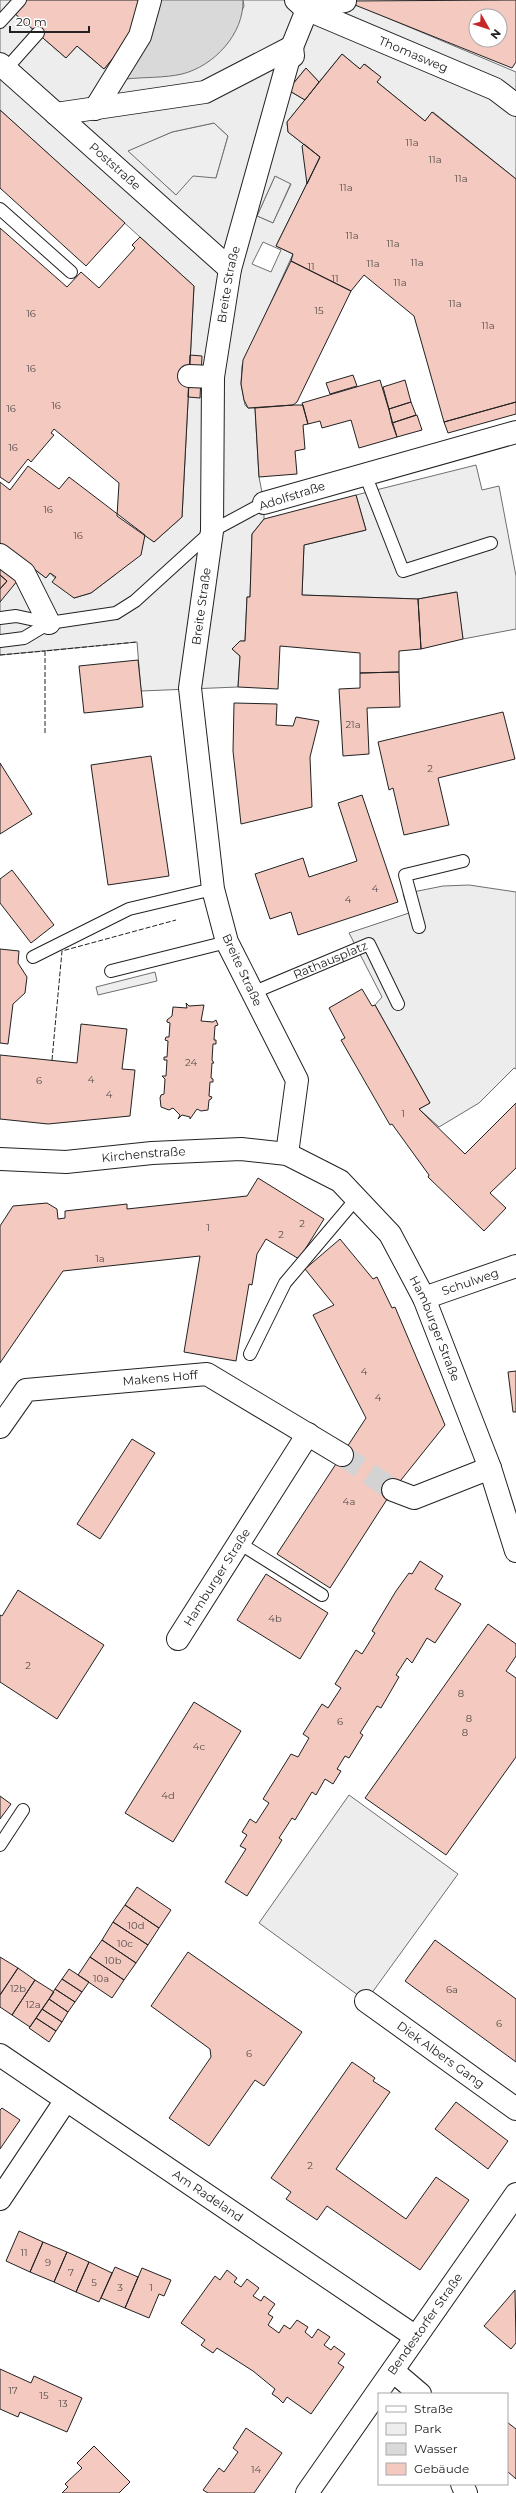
<svg xmlns="http://www.w3.org/2000/svg" width="516" height="2493" font-family="Montserrat,sans-serif">
	<style>
		.green { fill: #eee; stroke: #6f6f6f }
		.parking { fill: #ededed; stroke: #6f6f6f; fill-rule: evenodd }
		.water { fill: #d9d9d9; stroke: #6f6f6f }
		.building { fill: #f3c9c0; stroke: #222; fill-rule: evenodd }
		.lines { fill: none; stroke-linecap: round; stroke-linejoin: round }
		.street-tunnel { stroke: #d3d3d3; stroke-width: 22; stroke-dasharray: 22 11; stroke-linecap: butt }
		.lane-casing { stroke: #222; stroke-width: 14 }
		.street-casing { stroke: #222; stroke-width: 24 }
		.secondary-casing { stroke: #222; stroke-width: 24 }
		.lane { stroke: #fff; stroke-width: 12 }
		.street { stroke: #fff; stroke-width: 22 }
		.secondary { stroke: #fff; stroke-width: 22 }
		.fence { stroke: #222; stroke-width: 1; stroke-dasharray: 5 2; stroke-linecap: butt }
		.labels { text-anchor: middle; stroke-width: 3; stroke-linejoin: round; paint-order: stroke }
		.number-label { font-size: 10px; fill: #564c4a }
		.street-label { font-size: 12px; fill: #222; stroke: #fff }
	</style>
	<rect width="100%" height="100%" fill="#fff"/>
	<path class="green" d="M 214,123 L 228,136 L 216,178 L 176,195 L 127,151 L 172,132 Z
		M 275,176 L 291,183 L 273,223 L 257,216 Z
		M 155,972 L 157,981 L 98,995 L 96,987 Z"/>
	<path class="parking" d="M 0,0 L 24,0 L 13,12 L 66,58 L 77,46 L 104,69 L 129,39 L 208,62 L 227,44 L 244,6 L 243,0 L 345,0 L 516,72 L 516,179 L 433,112 L 425,121 L 377,82 L 380,77 L 365,64 L 360,69 L 342,54 L 319,82 L 306,68 L 288,90 L 305,100 L 287,122 L 288,132 L 320,157 L 276,246 L 293,254 L 242,366 L 241,384 L 245,405 L 248,408 L 255,408 L 259,477 L 264,503 L 264,519 L 252,534 L 250,597 L 247,597 L 245,641 L 240,641 L 232,649 L 240,656 L 238,687 L 141,691 L 137,642 L 0,655 L 0,543 L 46,578 L 50,573 L 74,598 L 91,593 L 116,574 L 145,535 L 154,542 L 182,517 L 194,286 L 0,110 ZM 214,123 L 228,136 L 216,178 L 193,176 L 176,195 L 128,151 L 172,132 ZM 275,176 L 291,184 L 273,223 L 257,216 ZM 263,242 L 281,250 L 271,272 L 252,264 Z
		M 476,465 L 482,490 L 499,486 L 516,576 L 516,629 L 463,639 L 456,592 L 418,599 L 302,595 L 304,545 L 366,530 L 356,495 Z
		M 469,885 L 516,892 L 516,1069 L 514,1068 L 479,1103 L 439,1127 L 419,1109 L 430,1103 L 375,1005 L 382,997 L 349,933 L 409,913 L 403,894 L 443,886 Z
		M 349,1795 L 458,1874 L 366,2001 L 259,1923 Z"/>
	<path class="water" d="M 160,0 L 243,0 C 244,34 214,66 182,74 C 165,78 144,77 126,79 Z"/>
	<path class="building" d="M 24,0 L 139,0 L 129,39 L 104,69 L 77,46 L 66,58 L 13,12 Z
		M 516,0 L 516,62 L 512,68 L 345,1 ZM 476,16 L 500,16 L 500,40 L 476,40 Z
		M 342,54 L 360,69 L 364,64 L 381,77 L 377,82 L 425,121 L 432,112 L 516,179 L 516,402 L 444,422 L 414,316 L 364,275 L 351,291 L 291,261 L 293,254 L 276,246 L 320,157 L 288,132 L 287,122 Z
		M 306,68 L 319,82 L 305,100 L 288,90 Z
		M 0,110 L 125,223 L 86,266 L 0,188 Z
		M 304,144 L 320,157 L 307,184 L 302,146 Z
		M 0,228 L 67,287 L 81,272 L 99,288 L 135,248 L 132,245 L 140,237 L 194,286 L 182,517 L 154,542 L 117,516 L 119,483 L 54,429 L 51,433 L 54,435 L 31,462 L 28,459 L 9,483 L 0,477 Z
		M 291,261 L 351,291 L 297,402 L 293,405 L 248,408 L 244,400 L 241,384 L 243,360 Z
		M 190,355 L 202,356 L 200,398 L 188,397 Z
		M 353,375 L 357,386 L 330,394 L 326,383 Z
		M 380,380 L 397,437 L 359,448 L 351,420 L 322,428 L 320,421 L 308,424 L 302,403 Z
		M 405,380 L 411,402 L 389,409 L 383,387 Z
		M 411,402 L 416,415 L 392,423 L 389,409 Z
		M 516,402 L 516,414 L 448,433 L 444,422 Z
		M 293,405 L 303,405 L 308,424 L 303,425 L 305,449 L 295,451 L 297,474 L 259,477 L 255,408 Z
		M 417,415 L 422,430 L 397,437 L 392,423 Z
		M 28,466 L 59,489 L 69,477 L 145,535 L 141,555 L 91,593 L 74,598 L 52,582 L 56,577 L 50,573 L 46,578 L 0,543 L 0,482 L 10,490 Z
		M 356,495 L 366,530 L 304,545 L 302,595 L 418,599 L 421,649 L 399,651 L 399,672 L 360,673 L 360,653 L 280,646 L 278,689 L 238,687 L 240,656 L 232,649 L 240,641 L 245,641 L 247,597 L 250,597 L 252,534 L 264,519 Z
		M 0,565 L 18,580 L 0,602 L 0,589 L 7,581 L 0,575 Z
		M 0,575 L 7,581 L 0,589 Z
		M 457,592 L 463,639 L 421,649 L 418,599 Z
		M 138,660 L 143,707 L 84,713 L 79,666 Z
		M 399,672 L 400,707 L 367,708 L 369,754 L 343,756 L 339,689 L 360,688 L 360,673 Z
		M 234,703 L 277,704 L 276,725 L 293,726 L 296,717 L 319,721 L 310,757 L 312,807 L 241,824 L 233,751 Z
		M 503,712 L 515,759 L 438,778 L 449,825 L 404,835 L 393,788 L 389,790 L 378,742 Z
		M 151,756 L 169,876 L 108,885 L 91,765 Z
		M 0,763 L 32,814 L 0,834 Z
		M 362,795 L 398,902 L 298,935 L 291,912 L 270,919 L 255,874 L 303,858 L 309,877 L 357,861 L 338,803 Z
		M 12,870 L 54,925 L 31,943 L 0,903 L 0,879 Z
		M 0,949 L 19,951 L 18,963 L 27,977 L 25,993 L 13,1004 L 8,1044 L 0,1043 Z
		M 362,989 L 372,1006 L 375,1005 L 430,1103 L 419,1109 L 465,1154 L 516,1103 L 516,1168 L 490,1193 L 506,1208 L 484,1231 L 428,1177 L 429,1175 L 392,1124 L 390,1125 L 341,1040 L 345,1038 L 329,1008 Z
		M 186,1003 L 189,1006 L 204,1005 L 201,1021 L 213,1022 L 216,1020 L 218,1025 L 215,1026 L 214,1040 L 216,1040 L 216,1044 L 213,1044 L 212,1060 L 214,1063 L 212,1063 L 211,1078 L 213,1079 L 213,1082 L 210,1082 L 209,1096 L 212,1097 L 211,1099 L 209,1100 L 208,1110 L 201,1111 L 197,1109 L 190,1119 L 190,1117 L 182,1115 L 178,1119 L 180,1115 L 173,1108 L 169,1110 L 161,1107 L 160,1098 L 161,1095 L 164,1094 L 165,1079 L 162,1076 L 166,1076 L 167,1060 L 164,1060 L 164,1057 L 167,1057 L 168,1041 L 165,1040 L 166,1037 L 169,1037 L 170,1023 L 167,1022 L 167,1020 L 172,1016 L 173,1007 L 187,1008 Z
		M 81,1024 L 127,1029 L 122,1069 L 135,1070 L 130,1116 L 48,1124 L 0,1119 L 0,1055 L 77,1063 Z
		M 258,1178 L 324,1219 L 299,1259 L 266,1239 L 257,1254 L 252,1285 L 249,1284 L 236,1361 L 184,1352 L 200,1256 L 63,1271 L 0,1363 L 0,1226 L 13,1206 L 47,1203 L 57,1209 L 58,1219 L 65,1218 L 65,1211 L 127,1204 L 127,1209 L 247,1196 Z
		M 340,1239 L 373,1279 L 377,1277 L 392,1308 L 395,1307 L 445,1425 L 393,1490 L 330,1588 L 277,1554 L 366,1418 L 313,1315 L 334,1305 L 305,1269 Z
		M 516,1371 L 516,1412 L 513,1412 L 508,1372 Z
		M 132,1439 L 155,1453 L 100,1539 L 77,1524 Z
		M 420,1561 L 443,1576 L 435,1589 L 461,1604 L 435,1643 L 427,1638 L 412,1663 L 407,1658 L 396,1675 L 399,1677 L 381,1708 L 377,1706 L 360,1733 L 363,1735 L 349,1758 L 345,1756 L 337,1769 L 341,1771 L 333,1784 L 325,1779 L 316,1795 L 312,1792 L 295,1820 L 292,1818 L 279,1838 L 282,1840 L 247,1896 L 225,1882 L 246,1849 L 240,1846 L 247,1835 L 242,1832 L 250,1819 L 256,1823 L 269,1803 L 263,1799 L 291,1754 L 298,1757 L 309,1738 L 303,1734 L 322,1704 L 328,1708 L 341,1688 L 335,1684 L 356,1650 L 362,1654 L 375,1633 L 372,1631 L 396,1591 L 409,1573 L 412,1574 Z
		M 266,1574 L 328,1613 L 300,1659 L 237,1620 Z
		M 18,1590 L 104,1645 L 57,1719 L 0,1682 L 0,1615 L 2,1616 Z
		M 488,1624 L 516,1644 L 516,1656 L 506,1671 L 516,1678 L 516,1757 L 446,1855 L 365,1798 Z
		M 194,1702 L 241,1731 L 173,1842 L 125,1813 Z
		M 0,1796 L 11,1804 L 0,1819 Z
		M 137,1887 L 171,1910 L 159,1928 L 125,1905 Z
		M 125,1905 L 159,1928 L 148,1945 L 113,1922 Z
		M 113,1922 L 148,1945 L 136,1963 L 102,1940 Z
		M 102,1940 L 136,1963 L 124,1980 L 90,1957 Z
		M 435,1940 L 516,1999 L 516,2062 L 405,1981 Z
		M 188,1952 L 302,2032 L 264,2086 L 255,2080 L 209,2146 L 169,2118 L 211,2057 L 210,2049 L 151,2006 Z
		M 0,1957 L 18,1968 L 0,1995 Z
		M 90,1957 L 124,1980 L 112,1998 L 78,1975 Z
		M 18,1968 L 35,1980 L 12,2015 L 0,2007 L 0,1995 Z
		M 69,1969 L 89,1982 L 82,1992 L 62,1979 Z
		M 62,1979 L 82,1992 L 75,2002 L 55,1989 Z
		M 35,1980 L 54,1992 L 30,2027 L 12,2015 Z
		M 55,1989 L 75,2002 L 68,2012 L 49,1999 Z
		M 49,1999 L 68,2012 L 62,2022 L 42,2009 Z
		M 42,2009 L 62,2022 L 56,2031 L 36,2018 Z
		M 36,2018 L 56,2031 L 49,2042 L 29,2028 Z
		M 352,2062 L 375,2078 L 373,2081 L 390,2092 L 336,2169 L 406,2219 L 436,2177 L 469,2200 L 420,2270 L 327,2206 L 317,2220 L 286,2199 L 291,2192 L 271,2178 Z
		M 456,2102 L 508,2141 L 488,2169 L 435,2129 Z
		M 2,2108 L 20,2120 L 0,2149 L 0,2110 Z
		M 19,2231 L 43,2242 L 30,2272 L 6,2261 Z
		M 43,2242 L 67,2252 L 54,2282 L 30,2272 Z
		M 67,2252 L 89,2262 L 76,2292 L 54,2282 Z
		M 89,2262 L 112,2273 L 99,2302 L 76,2292 Z
		M 115,2267 L 138,2277 L 125,2308 L 101,2298 Z
		M 142,2268 L 171,2280 L 164,2296 L 159,2294 L 149,2318 L 125,2308 Z
		M 227,2270 L 237,2278 L 234,2282 L 241,2287 L 247,2279 L 259,2288 L 253,2296 L 261,2301 L 264,2296 L 275,2304 L 268,2314 L 273,2317 L 268,2325 L 279,2333 L 284,2325 L 290,2329 L 297,2320 L 308,2327 L 305,2332 L 312,2338 L 318,2329 L 330,2337 L 324,2345 L 331,2350 L 334,2346 L 345,2354 L 338,2363 L 344,2367 L 311,2414 L 287,2397 L 283,2403 L 278,2398 L 272,2394 L 275,2389 L 253,2371 L 217,2348 L 213,2353 L 201,2345 L 205,2340 L 181,2323 L 215,2276 L 220,2280 Z
		M 515,2290 L 516,2343 L 511,2349 L 484,2326 Z
		M 0,2369 L 31,2383 L 34,2376 L 82,2398 L 67,2432 L 20,2412 L 18,2417 L 0,2409 Z
		M 507,2422 L 516,2429 L 516,2479 L 507,2471 Z
		M 246,2428 L 282,2453 L 254,2493 L 208,2493 L 203,2490 L 219,2468 L 224,2472 L 238,2452 L 233,2448 Z
		M 94,2446 L 130,2482 L 119,2493 L 62,2493 L 68,2487 L 65,2484 L 82,2468 L 77,2463 Z"/>
	<g class="lines">
		<path class="street-tunnel" d="M 342,1455 L 393,1490"/>
		<defs>
			<g id="lane">
				<path d="M 0,22 L 20,0"/>
				<path d="M 6,69 L 38,33"/>
				<path d="M 0,209 L 71,272"/>
				<path d="M 365,474 L 403,571 L 491,543"/>
				<path d="M 0,618 L 16,616 L 49,623 L 116,613 L 135,601 L 212,531 L 264,503"/>
				<path d="M 0,641 L 24,638 L 49,623"/>
				<path d="M 419,927 L 405,875 L 463,861"/>
				<path d="M 33,957 L 129,909 L 213,889"/>
				<path d="M 111,971 L 227,942"/>
				<path id="s1" d="M 252,993 L 369,944 L 398,1004"/>
				<path d="M 250,1354 L 285,1283 L 356,1199"/>
				<path d="M 239,1543 L 322,1595"/>
				<path d="M 0,1845 L 23,1810"/>
			</g>
			<g id="street">
				<path id="s2" d="M 296,0 L 306,9 L 495,89 L 516,105"/>
				<path d="M 306,9 L 345,1"/>
				<path id="s3" d="M 0,64 L 230,269"/>
				<path d="M 95,109 L 140,36 L 150,0"/>
				<path d="M 56,114 L 205,92 L 292,47 L 293,56"/>
				<path d="M 189,376 L 213,377"/>
				<path d="M 264,503 L 516,432"/>
				<path d="M 0,555 L 24,573 L 49,623"/>
				<path id="s4" d="M 287,1154 L 297,1080 L 227,942 L 213,889 L 190,688 L 212,531 L 213,377 L 230,269 L 292,47 L 311,0"/>
				<path id="s5" d="M 424,1298 L 516,1266"/>
				<path id="s6" d="M 0,1427 L 26,1390 L 207,1374 L 342,1455"/>
				<path d="M 393,1490 L 414,1498 L 490,1468"/>
				<path id="s7" d="M 178,1639 L 308,1434"/>
				<path id="s8" d="M 366,2001 L 516,2109"/>
				<path id="s9" d="M 0,2055 L 416,2337"/>
				<path d="M 0,2199 L 66,2100"/>
				<path d="M 393,2371 L 420,2394"/>
				<path d="M 462,2484 L 466,2493"/>
			</g>
			<g id="secondary">
				<path id="s10" d="M 0,1159 L 66,1162 L 152,1153 L 241,1149 L 287,1154 L 340,1181 L 390,1234 L 424,1298 L 490,1468 L 516,1551"/>
				<path id="s11" d="M 307,2493 L 516,2194"/>
			</g>
		</defs>
		<use href="#lane" class="lane-casing"/>
		<use href="#street" class="street-casing"/>
		<use href="#secondary" class="secondary-casing"/>
		<use href="#lane" class="lane"/>
		<use href="#street" class="street"/>
		<use href="#secondary" class="secondary"/>
		<path class="fence" d="M 0,655 L 45,651
			M 45,733 L 45,651 L 137,642
			M 52,1060 L 62,951 L 176,920"/>
	</g>
	<g class="labels">
		<g class="number-label">
			<text x="412" y="146">11a</text>
			<text x="435" y="163">11a</text>
			<text x="461" y="182">11a</text>
			<text x="346" y="191">11a</text>
			<text x="352" y="239">11a</text>
			<text x="393" y="247">11a</text>
			<text x="417" y="266">11a</text>
			<text x="373" y="267">11a</text>
			<text x="311" y="270">11</text>
			<text x="335" y="282">11</text>
			<text x="400" y="286">11a</text>
			<text x="455" y="307">11a</text>
			<text x="319" y="314">15</text>
			<text x="31" y="317">16</text>
			<text x="488" y="329">11a</text>
			<text x="31" y="372">16</text>
			<text x="56" y="409">16</text>
			<text x="11" y="412">16</text>
			<text x="13" y="451">16</text>
			<text x="48" y="513">16</text>
			<text x="78" y="539">16</text>
			<text x="353" y="728">21a</text>
			<text x="430" y="772">2</text>
			<text x="375" y="892">4</text>
			<text x="348" y="903">4</text>
			<text x="191" y="1066">24</text>
			<text x="91" y="1083">4</text>
			<text x="39" y="1084">6</text>
			<text x="109" y="1098">4</text>
			<text x="403" y="1117">1</text>
			<text x="302" y="1227">2</text>
			<text x="208" y="1231">1</text>
			<text x="281" y="1238">2</text>
			<text x="100" y="1262">1a</text>
			<text x="364" y="1375">4</text>
			<text x="378" y="1401">4</text>
			<text x="349" y="1505">4a</text>
			<text x="275" y="1622">4b</text>
			<text x="28" y="1669">2</text>
			<text x="461" y="1697">8</text>
			<text x="469" y="1722">8</text>
			<text x="340" y="1725">6</text>
			<text x="465" y="1736">8</text>
			<text x="199" y="1750">4c</text>
			<text x="168" y="1799">4d</text>
			<text x="136" y="1929">10d</text>
			<text x="125" y="1947">10c</text>
			<text x="113" y="1964">10b</text>
			<text x="101" y="1982">10a</text>
			<text x="18" y="1992">12b</text>
			<text x="452" y="1993">6a</text>
			<text x="33" y="2008">12a</text>
			<text x="499" y="2027">6</text>
			<text x="249" y="2057">6</text>
			<text x="310" y="2169">2</text>
			<text x="24" y="2256">11</text>
			<text x="48" y="2266">9</text>
			<text x="71" y="2276">7</text>
			<text x="94" y="2286">5</text>
			<text x="120" y="2291">3</text>
			<text x="151" y="2291">1</text>
			<text x="13" y="2394">17</text>
			<text x="44" y="2399">15</text>
			<text x="63" y="2407">13</text>
			<text x="256" y="2473">14</text>
		</g>
		<g class="street-label">
			<text dy="4" stroke="none"><textPath href="#s2" startOffset="130">Thomasweg</textPath></text>
			<text dy="4" stroke="none"><textPath href="#s3" startOffset="154">Poststraße</textPath></text>
			<text dy="4" stroke="none"><textPath href="#s4" startOffset="893">Breite Straße</textPath></text>
			<text transform="translate(292 496) rotate(-18)" y="4">Adolfstraße</text>
			<text dy="4" stroke="none"><textPath href="#s4" startOffset="569">Breite Straße</textPath></text>
			<text dy="4" stroke="none"><textPath href="#s1" startOffset="85">Rathausplatz</textPath></text>
			<text transform="translate(242 970) rotate(65)" y="4">Breite Straße</text>
			<text dy="4" stroke="none"><textPath href="#s10" startOffset="144">Kirchenstraße</textPath></text>
			<text dy="4" stroke="none"><textPath href="#s5" startOffset="49">Schulweg</textPath></text>
			<text dy="4" stroke="none"><textPath href="#s10" startOffset="525">Hamburger Straße</textPath></text>
			<text dy="4" stroke="none"><textPath href="#s6" startOffset="180">Makens Hoff</textPath></text>
			<text dy="4" stroke="none"><textPath href="#s7" startOffset="73">Hamburger Straße</textPath></text>
			<text dy="4" stroke="none"><textPath href="#s8" startOffset="92">Diek Albers Gang</textPath></text>
			<text dy="4" stroke="none"><textPath href="#s9" startOffset="251">Am Radeland</textPath></text>
			<text dy="4" stroke="none"><textPath href="#s11" startOffset="206">Bendestorfer Straße</textPath></text>
		</g>
	</g>
	<rect x="378" y="2393" width="130" height="92" fill="#ffffff" stroke="#a7a7a7"/>
	<rect x="386" y="2406" width="20" height="6" fill="#ffffff" stroke="#a7a7a7"/>
	<text x="414" y="2413" font-size="12" fill="#222222">Straße</text>
	<rect x="386" y="2423" width="20" height="12" fill="#eeeeee" stroke="#a7a7a7"/>
	<text x="414" y="2433" font-size="12" fill="#222222">Park</text>
	<rect x="386" y="2443" width="20" height="12" fill="#d9d9d9" stroke="#a7a7a7"/>
	<text x="414" y="2453" font-size="12" fill="#222222">Wasser</text>
	<rect x="386" y="2463" width="20" height="12" fill="#f3c9c0" stroke="#a7a7a7"/>
	<text x="414" y="2473" font-size="12" fill="#222222">Gebäude</text>
	<g transform="translate(488 28) rotate(129)"><circle r="19" fill="#ffffff" stroke="#a7a7a7"/>
	<path d="M0-3L7 15L0 10L-7 15Z" fill="#c62828"/>
	<text y="-6" font-size="11" font-weight="bold" text-anchor="middle" fill="#222222">N</text>
	</g>
	<path d="M10 26v6h79v-6" fill="none" stroke="#222222" stroke-width="2"/>
	<text x="16" y="26" font-size="12" fill="#222222" stroke="#ffffff" stroke-width="3" paint-order="stroke">20 m</text>
</svg>
